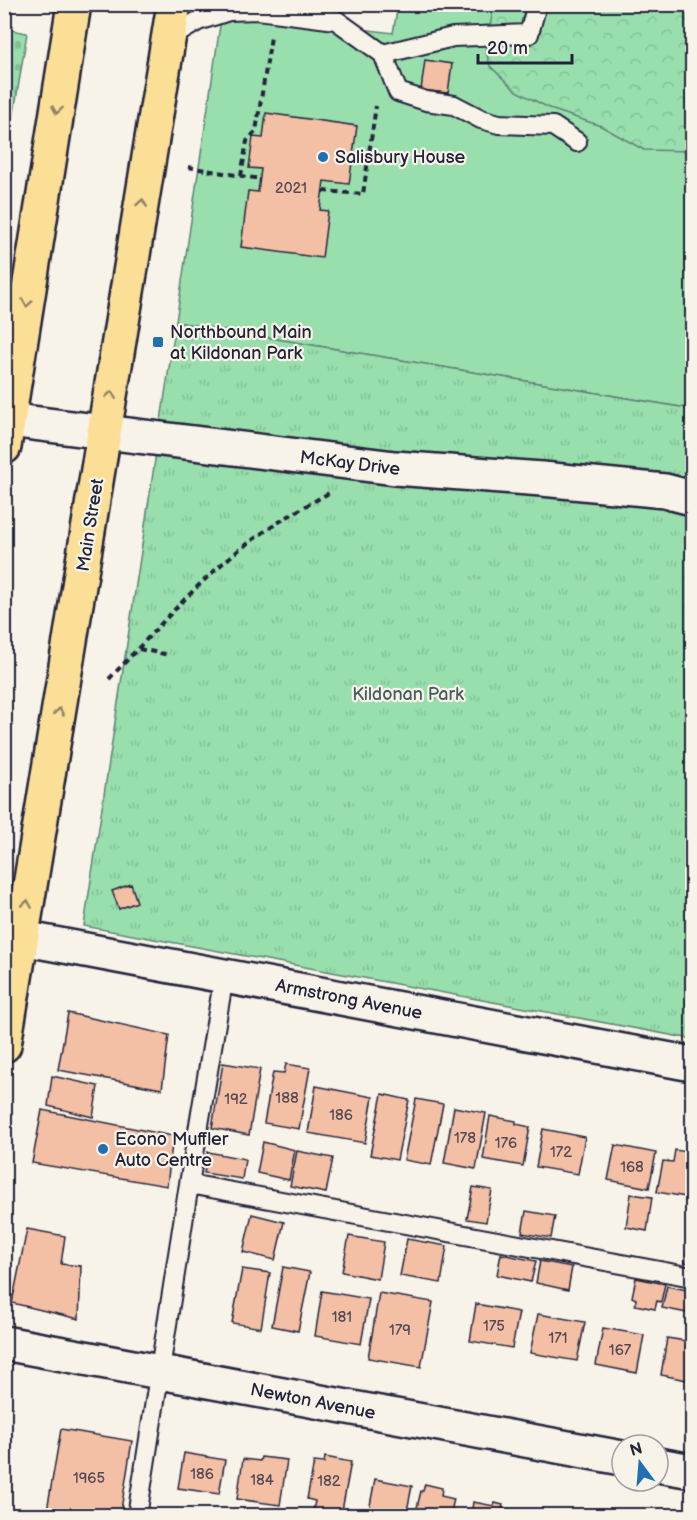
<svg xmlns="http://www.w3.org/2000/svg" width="697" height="1520" font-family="'Balsamiq Sans',sans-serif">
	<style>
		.grass { fill: #98dfad; stroke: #5d8074; stroke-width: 1.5 }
		.forest { fill: url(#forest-crowns); stroke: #5d8074; stroke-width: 1.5 }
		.cemetery { fill: url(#cemetery-stones); stroke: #5d8074; stroke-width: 1.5 }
		.park { fill: url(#park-tufts); stroke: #5d8074; stroke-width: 1.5 }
		.building { fill: #f3bfa5; stroke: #22223b; stroke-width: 1.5 }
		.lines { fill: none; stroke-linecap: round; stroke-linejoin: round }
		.lane-casing { stroke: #22223b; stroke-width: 22 }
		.street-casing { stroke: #22223b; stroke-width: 38 }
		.primary-casing { stroke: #22223b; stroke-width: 38 }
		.path { stroke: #22223b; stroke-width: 4; stroke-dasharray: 6 4.5; stroke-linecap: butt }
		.lane { stroke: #f7f3e8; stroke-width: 18 }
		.street { stroke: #f7f3e8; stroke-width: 33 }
		.primary { stroke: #fbdf96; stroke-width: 33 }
		.oneway { stroke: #8e8068 }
		.poi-dot { fill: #1f6fb2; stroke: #f7f3e8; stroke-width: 2 }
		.labels { text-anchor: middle; stroke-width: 4.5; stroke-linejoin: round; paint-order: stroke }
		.number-label { font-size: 15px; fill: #564956 }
		.poi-label { font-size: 18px; fill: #22223b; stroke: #f7f3e8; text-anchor: start }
		.street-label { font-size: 18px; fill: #22223b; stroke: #f7f3e8 }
		.park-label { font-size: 18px; fill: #455b5d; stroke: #f7f3e8 }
	</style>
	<defs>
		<pattern id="forest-crowns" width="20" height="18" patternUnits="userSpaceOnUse" patternTransform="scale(1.5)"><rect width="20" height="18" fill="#98dfad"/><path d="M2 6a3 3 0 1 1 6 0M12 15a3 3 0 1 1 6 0" fill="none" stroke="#83bf96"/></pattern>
		<pattern id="cemetery-stones" width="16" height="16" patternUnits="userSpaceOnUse" patternTransform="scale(1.5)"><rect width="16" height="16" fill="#98dfad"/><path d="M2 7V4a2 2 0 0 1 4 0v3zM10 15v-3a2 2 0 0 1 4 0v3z" fill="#83bf96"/></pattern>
		<pattern id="park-tufts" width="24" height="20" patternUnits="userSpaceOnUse" patternTransform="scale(1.5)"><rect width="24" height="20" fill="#98dfad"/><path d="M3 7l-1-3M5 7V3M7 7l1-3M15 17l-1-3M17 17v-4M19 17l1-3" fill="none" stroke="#83bf96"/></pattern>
	</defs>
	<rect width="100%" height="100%" fill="#f7f3e8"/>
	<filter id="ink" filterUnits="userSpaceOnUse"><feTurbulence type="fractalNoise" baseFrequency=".0167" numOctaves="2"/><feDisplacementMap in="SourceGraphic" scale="12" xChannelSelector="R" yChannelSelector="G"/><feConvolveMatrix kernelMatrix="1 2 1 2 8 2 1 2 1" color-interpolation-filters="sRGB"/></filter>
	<g filter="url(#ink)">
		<path class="grass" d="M 398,5 L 692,5 L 692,409 L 176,322 L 222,12 L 393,33 Z"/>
		<path class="forest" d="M 496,5 L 692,5 L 692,151 L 644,150 L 601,126 L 553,110 L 516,91 L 490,66 L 486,51 L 493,9 Z"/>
		<path class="cemetery" d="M 5,29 L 27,33 L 5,168 L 4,29 Z"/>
		<path class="park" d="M 176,322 L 692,409 L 692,1039 L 84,926 Z"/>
		<path class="building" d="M 425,60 L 452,64 L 448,93 L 421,90 Z
			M 266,113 L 357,126 L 349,184 L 324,181 L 320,210 L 328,211 L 322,258 L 241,247 L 248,191 L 258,192 L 261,169 L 249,168 L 253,137 L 263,138 Z
			M 131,884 L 137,902 L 119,909 L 112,891 Z
			M 68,1013 L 169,1035 L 162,1089 L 58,1070 Z
			M 223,1063 L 260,1069 L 249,1135 L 212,1128 Z
			M 286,1064 L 310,1068 L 299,1129 L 264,1123 L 273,1072 L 284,1073 Z
			M 52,1076 L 98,1086 L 93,1117 L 48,1106 Z
			M 316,1086 L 373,1097 L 365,1143 L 308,1133 Z
			M 382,1094 L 409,1100 L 397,1160 L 370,1155 Z
			M 416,1099 L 443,1104 L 431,1165 L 404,1160 Z
			M 454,1107 L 486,1113 L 476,1169 L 444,1163 Z
			M 42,1110 L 173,1136 L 167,1186 L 32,1163 Z
			M 490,1116 L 516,1121 L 516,1124 L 530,1127 L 523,1166 L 483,1159 Z
			M 543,1129 L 585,1137 L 578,1174 L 536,1167 Z
			M 263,1142 L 295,1150 L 289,1180 L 257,1173 Z
			M 688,1142 L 692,1143 L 692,1198 L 657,1192 L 663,1161 L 673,1162 L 675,1150 L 687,1152 Z
			M 615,1145 L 656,1153 L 649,1188 L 608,1180 Z
			M 297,1151 L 333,1158 L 326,1193 L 290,1186 Z
			M 208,1152 L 245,1159 L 242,1179 L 204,1173 Z
			M 473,1187 L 492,1190 L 486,1222 L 467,1219 Z
			M 631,1194 L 652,1197 L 647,1231 L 626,1227 Z
			M 526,1211 L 555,1216 L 551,1238 L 522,1233 Z
			M 252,1214 L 284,1222 L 275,1260 L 243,1252 Z
			M 27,1229 L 65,1236 L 61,1264 L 81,1266 L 79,1319 L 12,1303 Z
			M 691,1231 L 692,1231 L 692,1264 L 685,1262 Z
			M 349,1236 L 384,1242 L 378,1279 L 342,1272 Z
			M 407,1239 L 447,1246 L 441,1283 L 400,1276 Z
			M 501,1254 L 536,1261 L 531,1282 L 497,1275 Z
			M 540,1261 L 572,1267 L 568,1290 L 536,1283 Z
			M 283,1267 L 310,1272 L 298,1331 L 272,1326 Z
			M 242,1269 L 270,1273 L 261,1328 L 232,1323 Z
			M 636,1278 L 665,1284 L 661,1302 L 657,1301 L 655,1309 L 635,1305 L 636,1299 L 632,1297 Z
			M 667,1286 L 692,1291 L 692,1314 L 662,1308 Z
			M 322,1291 L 369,1299 L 361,1344 L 315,1336 Z
			M 379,1293 L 433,1302 L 421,1367 L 368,1358 Z
			M 476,1304 L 519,1312 L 512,1348 L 470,1341 Z
			M 538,1314 L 585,1322 L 577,1361 L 530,1353 Z
			M 603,1328 L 644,1335 L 637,1373 L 596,1365 Z
			M 667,1338 L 692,1342 L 692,1381 L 661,1375 Z
			M 61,1429 L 132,1441 L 120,1516 L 46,1516 Z
			M 184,1453 L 225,1460 L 219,1494 L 178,1488 Z
			M 261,1457 L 287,1460 L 280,1505 L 237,1499 L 243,1459 L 260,1461 Z
			M 325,1457 L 351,1462 L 341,1516 L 312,1516 L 315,1501 L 307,1499 L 314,1462 L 324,1463 Z
			M 375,1479 L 412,1486 L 406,1516 L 368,1516 Z
			M 425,1484 L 442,1488 L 441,1496 L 454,1499 L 450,1516 L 415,1516 L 421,1491 L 423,1491 Z
			M 473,1502 L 494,1506 L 495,1503 L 503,1505 L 502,1509 L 519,1511 L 518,1516 L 471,1516 Z"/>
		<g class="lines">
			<defs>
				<path id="lane" d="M 168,39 L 198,21 L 229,11 L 258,10 L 336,20 L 383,54 L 453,37 L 529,34 L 537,4
					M 383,54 L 398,92 L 426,101 L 454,105 L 481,119 L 499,124 L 553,126 L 577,142
					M 189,1184 L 692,1277
					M 137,1516 L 189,1184 L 224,976"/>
				<path id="street" d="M 8,420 L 395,468 L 542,479 L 665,491 L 692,498
					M 4,939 L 22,938 L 692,1064
					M 4,1343 L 622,1458
					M 658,1465 L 692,1471"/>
				<path id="primary" d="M 4,447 L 74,4
					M 4,1045 L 174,4"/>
			</defs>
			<use href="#lane" class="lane-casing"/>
			<use href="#street" class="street-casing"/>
			<use href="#primary" class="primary-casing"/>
			<path class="path" d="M 188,167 L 260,179
				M 241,176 L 247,141 L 256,131 L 271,37
				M 323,191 L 363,194 L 376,106
				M 139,649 L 169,655
				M 109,679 C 148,639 185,595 229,558 C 259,533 294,512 329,493"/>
			<use href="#lane" class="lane"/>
			<use href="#street" class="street"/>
			<use href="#primary" class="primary"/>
		</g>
		<defs><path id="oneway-chevron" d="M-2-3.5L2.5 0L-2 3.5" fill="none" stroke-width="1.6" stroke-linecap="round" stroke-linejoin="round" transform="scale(1.5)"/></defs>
		<g class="oneway">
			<use href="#oneway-chevron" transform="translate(57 110) rotate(99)"/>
			<use href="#oneway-chevron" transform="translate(142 203) rotate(-81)"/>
			<use href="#oneway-chevron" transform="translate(27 303) rotate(99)"/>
			<use href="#oneway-chevron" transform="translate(111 395) rotate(-81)"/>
			<use href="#oneway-chevron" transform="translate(59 712) rotate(-81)"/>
			<use href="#oneway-chevron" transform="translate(27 904) rotate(-81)"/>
		</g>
	</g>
	<g class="poi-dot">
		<circle cx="323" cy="157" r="6"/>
		<rect x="152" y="336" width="12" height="12" rx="3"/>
		<circle cx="103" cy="1149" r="6"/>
	</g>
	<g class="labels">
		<g class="number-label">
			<text x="291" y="193">2021</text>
			<text x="287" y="1103">188</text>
			<text x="236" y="1104">192</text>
			<text x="341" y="1120">186</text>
			<text x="465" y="1143">178</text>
			<text x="506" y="1148">176</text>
			<text x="561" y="1157">172</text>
			<text x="632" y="1172">168</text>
			<text x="342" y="1322">181</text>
			<text x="494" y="1331">175</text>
			<text x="400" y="1335">179</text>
			<text x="558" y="1343">171</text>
			<text x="620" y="1355">167</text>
			<text x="202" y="1479">186</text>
			<text x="89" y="1483">1965</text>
			<text x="262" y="1485">184</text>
			<text x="329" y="1486">182</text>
		</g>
		<g class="poi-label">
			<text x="335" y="163">Salisbury House</text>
			<text x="170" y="338">Northbound Main<tspan x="170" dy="21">at Kildonan Park</tspan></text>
			<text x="115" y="1145">Econo Muffler<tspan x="115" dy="21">Auto Centre</tspan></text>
		</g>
		<g class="street-label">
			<text transform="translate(350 463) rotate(7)" y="6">McKay Drive</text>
			<text transform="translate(90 525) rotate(-81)" y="6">Main Street</text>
			<text transform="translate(349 999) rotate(11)" y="6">Armstrong Avenue</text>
			<text transform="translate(313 1401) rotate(11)" y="6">Newton Avenue</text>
		</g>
		<g class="park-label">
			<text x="408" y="700">Kildonan Park</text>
		</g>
	</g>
	<rect width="697" height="1520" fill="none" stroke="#f7f3e8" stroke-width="24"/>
	<rect x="12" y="12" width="673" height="1496" fill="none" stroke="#22223b" stroke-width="2" filter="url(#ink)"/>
	<g transform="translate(640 1463) rotate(344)"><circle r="28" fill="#f7f3e8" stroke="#a29fa3" stroke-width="1.5"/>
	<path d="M0-4.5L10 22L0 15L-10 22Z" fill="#1f6fb2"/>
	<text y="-9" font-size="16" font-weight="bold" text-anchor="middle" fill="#22223b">N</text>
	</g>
	<path d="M478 54v9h94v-9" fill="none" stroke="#22223b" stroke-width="3"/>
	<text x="487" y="54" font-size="18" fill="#22223b" stroke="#f7f3e8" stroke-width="4.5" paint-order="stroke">20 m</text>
</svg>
